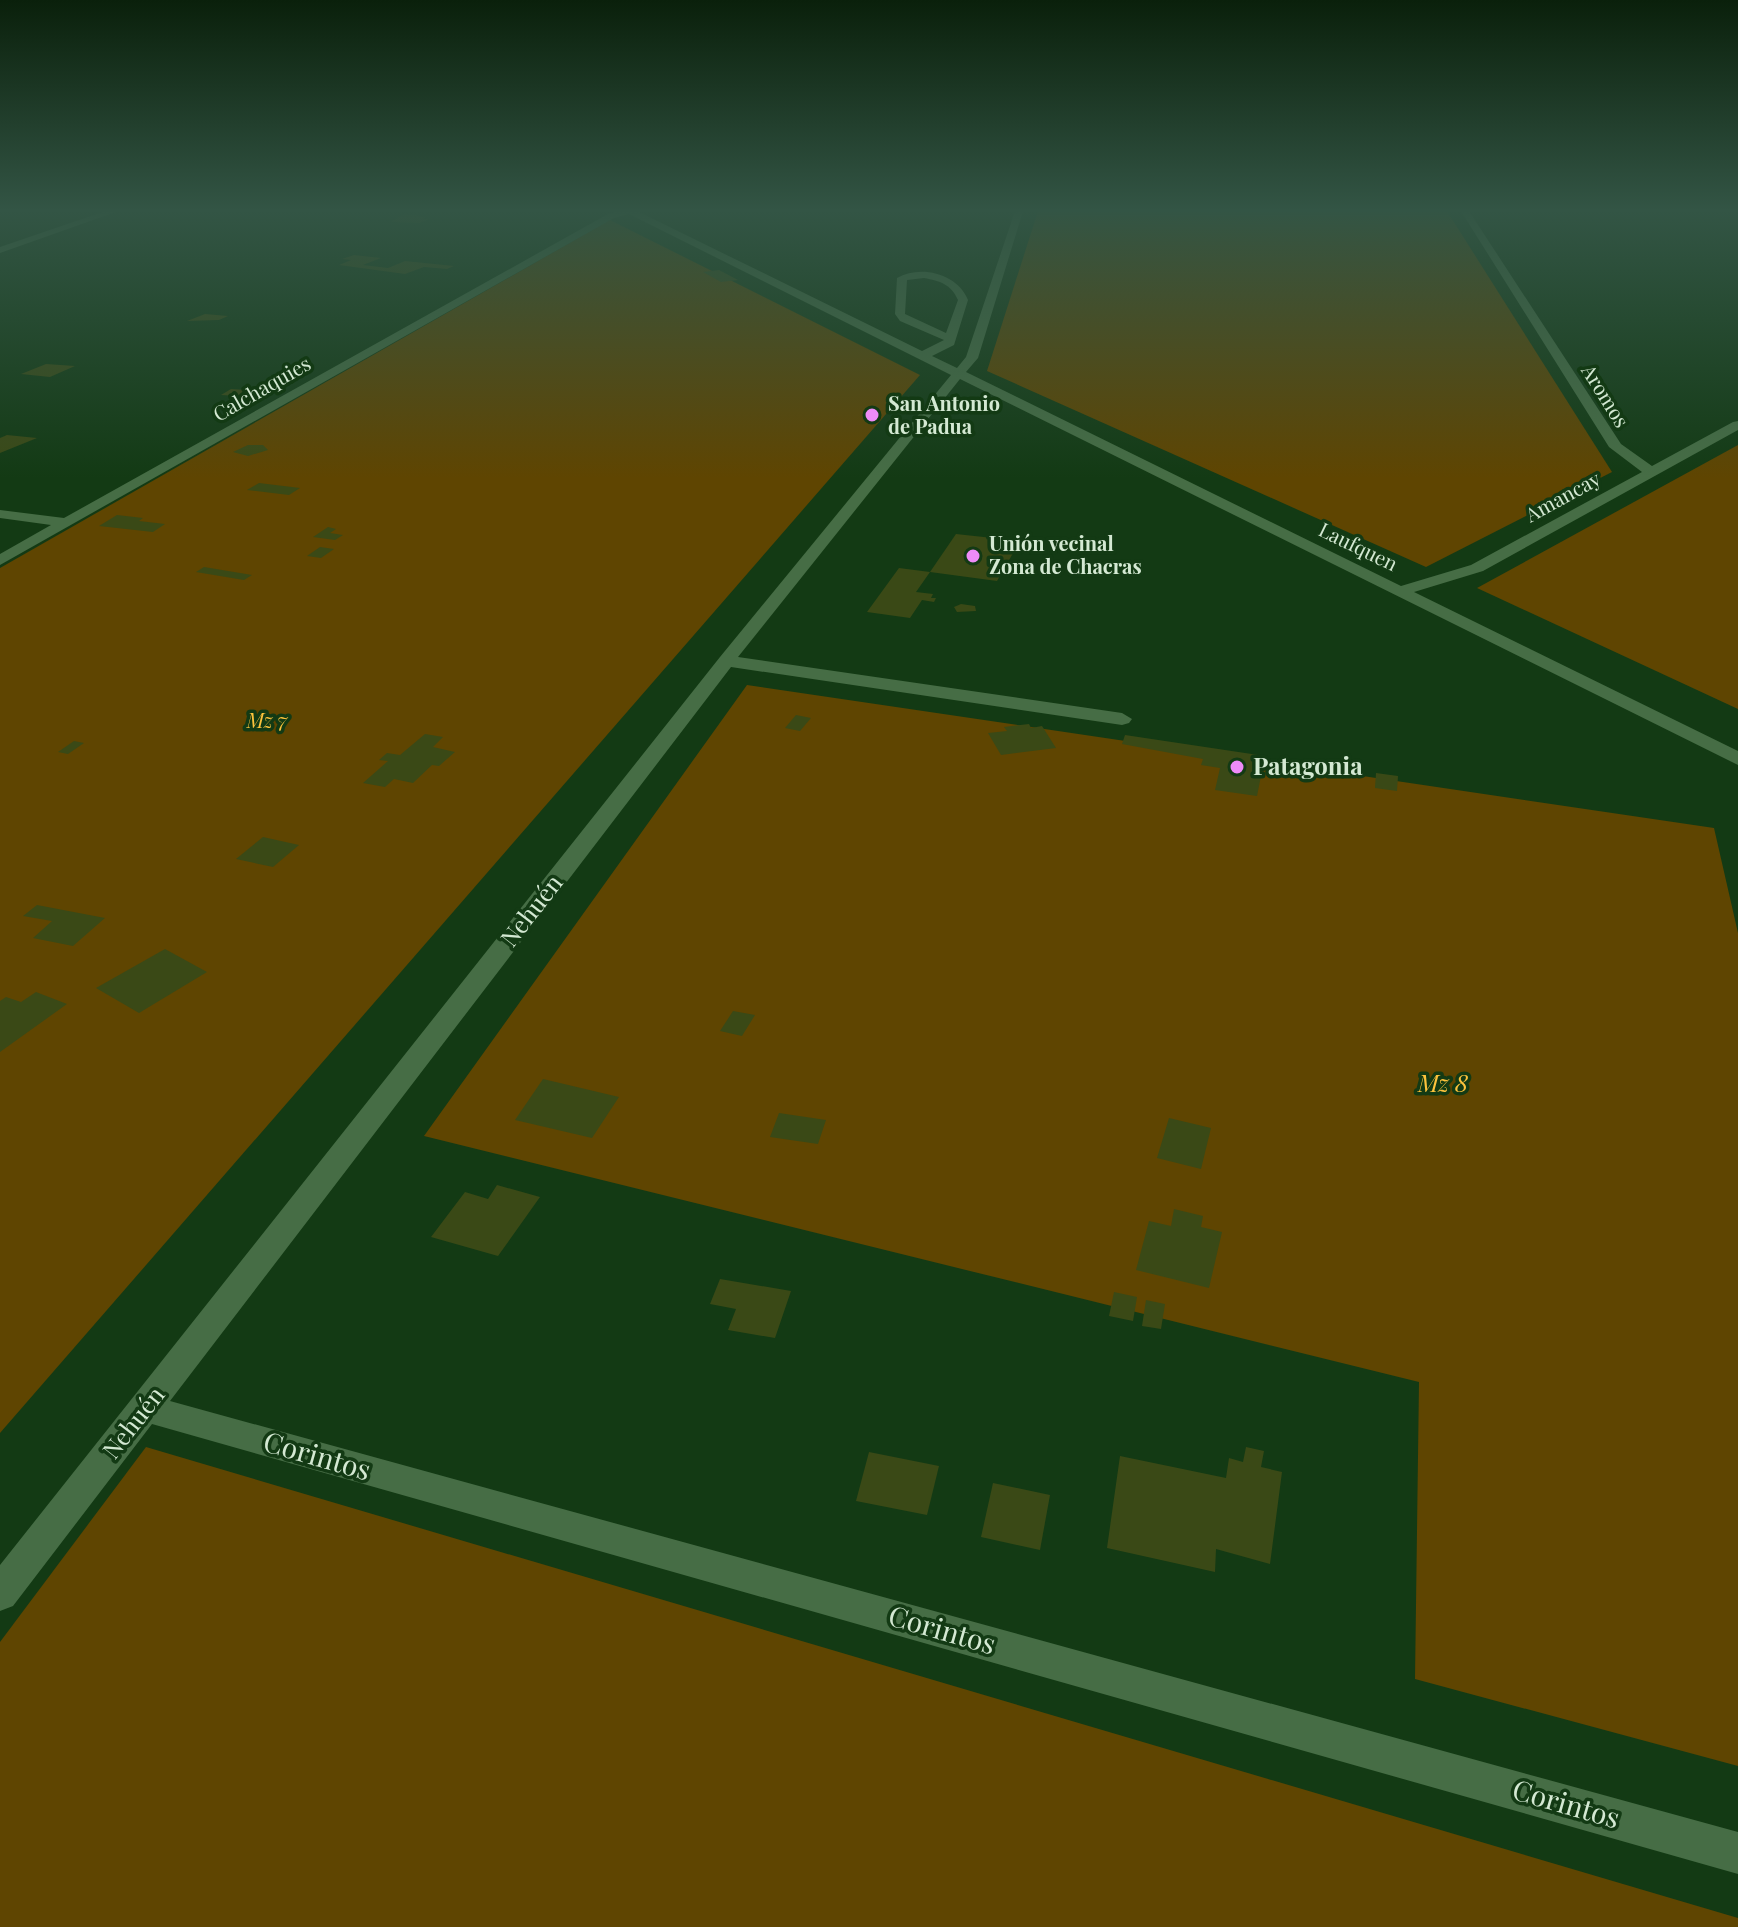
<svg xmlns="http://www.w3.org/2000/svg" width="1738" height="1927" viewBox="0 0 1738 1927" font-family="'Playfair Display',serif">
	<rect width="100%" height="100%" fill="#133a14"/>
	<g fill="#5f4501">
		<path d="M1039,208H1445L1612,472L1426,567L987,371Z"/>
		<path d="M610,220L920,375L0,1433V568Z"/>
		<path d="M1738,445V709L1477,588Z"/>
		<path d="M747,685L1714,828L1738,933V1766L1415,1679L1419,1382L424,1136Z"/>
		<path d="M146,1447L1738,1918V1927H0V1642Z"/>
	</g>
	<g fill="#3a4916">
		<path d="M404,214L426,217L423,219H429L420,223L391,222Z"/>
		<path d="M354,255L381,258L363,265L388,268L405,261L454,266L447,269L424,267L405,274L339,265L351,260L342,259Z"/>
		<path d="M719,270L738,280L721,282L703,272Z"/>
		<path d="M205,314L228,316L219,320L187,321Z"/>
		<path d="M46,364L75,366L50,377L21,374Z"/>
		<path d="M231,389L265,391L255,397L221,395Z"/>
		<path d="M7,435L37,438L0,453V438Z"/>
		<path d="M248,445H263L268,450L248,456L233,452Z"/>
		<path d="M259,483L300,488L289,495L247,490Z"/>
		<path d="M117,515L143,518L139,521L165,524L153,532L99,526Z"/>
		<path d="M328,527L336,529L330,533L343,535L335,540L313,537Z"/>
		<path d="M956,534L1020,541L997,581L930,572Z"/>
		<path d="M320,547L334,549L321,558L307,556Z"/>
		<path d="M204,567L252,575L244,580L196,572Z"/>
		<path d="M899,568L930,572L916,592L933,594L931,598H936L934,602L922,600L910,618L867,612Z"/>
		<path d="M961,604L975,606L976,611L957,612L954,607Z"/>
		<path d="M796,715L811,718L800,731L785,728Z"/>
		<path d="M1029,724L1031,728L1042,726L1056,748L1001,755L988,733L1007,731L1004,727Z"/>
		<path d="M425,734L443,737L433,747L455,752L439,766L432,765L413,783L394,779L385,787L363,783L388,761L379,760L387,753L400,755Z"/>
		<path d="M1125,735L1265,756L1257,796L1215,790L1220,768L1201,765L1203,759L1122,744Z"/>
		<path d="M74,741L84,743L68,754L58,752Z"/>
		<path d="M1376,773L1398,776L1397,791L1375,788Z"/>
		<path d="M263,837L299,845L273,867L236,859Z"/>
		<path d="M37,905L105,918L73,946L33,938L52,921L23,916Z"/>
		<path d="M165,949L207,972L139,1013L96,988Z"/>
		<path d="M36,992L67,1004L0,1052V1001L6,997L21,1002Z"/>
		<path d="M733,1011L755,1015L742,1036L720,1031Z"/>
		<path d="M543,1079L619,1097L592,1138L515,1120Z"/>
		<path d="M779,1113L826,1120L818,1144L770,1137Z"/>
		<path d="M1169,1118L1211,1128L1201,1169L1157,1158Z"/>
		<path d="M497,1185L540,1197L498,1256L431,1237L465,1192L488,1199Z"/>
		<path d="M1174,1209L1203,1216L1201,1227L1222,1232L1209,1288L1136,1270L1149,1221L1171,1226Z"/>
		<path d="M720,1279L791,1291L775,1338L728,1330L736,1309L710,1304Z"/>
		<path d="M1114,1292L1137,1297L1133,1321L1109,1316Z"/>
		<path d="M1146,1300L1165,1304L1161,1329L1142,1326Z"/>
		<path d="M1246,1447L1264,1451L1261,1467L1282,1472L1270,1564L1216,1549L1215,1572L1107,1548L1120,1456L1226,1478L1229,1458L1243,1462Z"/>
		<path d="M869,1452L939,1466L927,1515L856,1501Z"/>
		<path d="M993,1483L1050,1495L1040,1550L981,1537Z"/>
	</g>
	<g fill="none" stroke-linecap="round" stroke-linejoin="round">
		<g fill="#466d45" fill-rule="evenodd">
			<path d="M114,208H127L0,253V247Z"/>
			<path d="M620,208H631L922,351L944,340L900,321L895,314L897,278C921,264 958,274 968,300L954,345L932,356L957,368L966,357L1016,208H1024L978,358L966,372L1401,586L1471,565L1642,472L1609,447L1459,208H1467L1621,444L1652,466L1733,422L1738,421V430L1483,571L1414,592L1738,751V765L960,379L738,657L1122,713L1132,719L1129,723L1122,725L731,667L170,1401L1738,1832V1874L152,1424L13,1606L0,1611V1565L720,657L951,375L629,214L614,218L0,565V554L51,525L0,518V510L64,518L608,214L622,210ZM924,278C940,281 951,284 958,300L946,333L905,314L907,280Z"/>
		</g>
	</g>
	<linearGradient id="sky" x2="0" y2="1"><stop stop-color="#0a200b"/><stop offset="0.44" stop-color="#335545"/><stop offset="1" stop-color="#335545" stop-opacity="0"/></linearGradient>
	<rect width="1738" height="478" fill="url(#sky)"/>
	<g fill="#ee8bf8" stroke="#133a14" stroke-width="3">
		<circle cx="872" cy="415" r="8"/>
		<circle cx="973" cy="556" r="8"/>
		<circle cx="1237" cy="767" r="8"/>
	</g>
	<g text-anchor="middle" stroke-width="7" stroke-linejoin="round" paint-order="stroke">
		<g font-size="20" fill="#d4e9d3" stroke="#133a14">
			<text transform="translate(262 389) rotate(-30)" y="7">Calchaquies</text>
			<text transform="translate(1605 396) rotate(58)" y="7">Aromos</text>
			<text transform="translate(1563 497) rotate(-29)" y="7">Amancay</text>
			<text transform="translate(1358 547) rotate(26)" y="7">Laufquen</text>
		</g>
		<g font-size="20" font-weight="bold" fill="#d4e9d3" stroke="#133a14" text-anchor="start">
			<text x="888" y="411">San Antonio<tspan x="888" dy="23">de Padua</tspan></text>
			<text x="989" y="551">Unión vecinal<tspan x="989" dy="23">Zona de Chacras</tspan></text>
		</g>
		<g font-size="20" font-style="italic" fill="#fdc33c" stroke="#133a14">
			<text x="267" y="728">Mz 7</text>
		</g>
		<g font-size="24" font-weight="bold" fill="#d4e9d3" stroke="#133a14" text-anchor="start">
			<text x="1253" y="775">Patagonia</text>
		</g>
		<g font-size="24" fill="#d4e9d3" stroke="#133a14">
			<text transform="translate(532 911) rotate(-52)" y="8">Nehuén</text>
			<text transform="translate(134 1423) rotate(-52)" y="8">Nehuén</text>
		</g>
		<g font-size="24" font-style="italic" fill="#fdc33c" stroke="#133a14">
			<text x="1443" y="1092">Mz 8</text>
		</g>
		<g font-size="28" fill="#d4e9d3" stroke="#133a14">
			<text transform="translate(317 1456) rotate(16)" y="10">Corintos</text>
			<text transform="translate(942 1630) rotate(16)" y="10">Corintos</text>
			<text transform="translate(1566 1804) rotate(16)" y="10">Corintos</text>
		</g>
	</g>
</svg>
